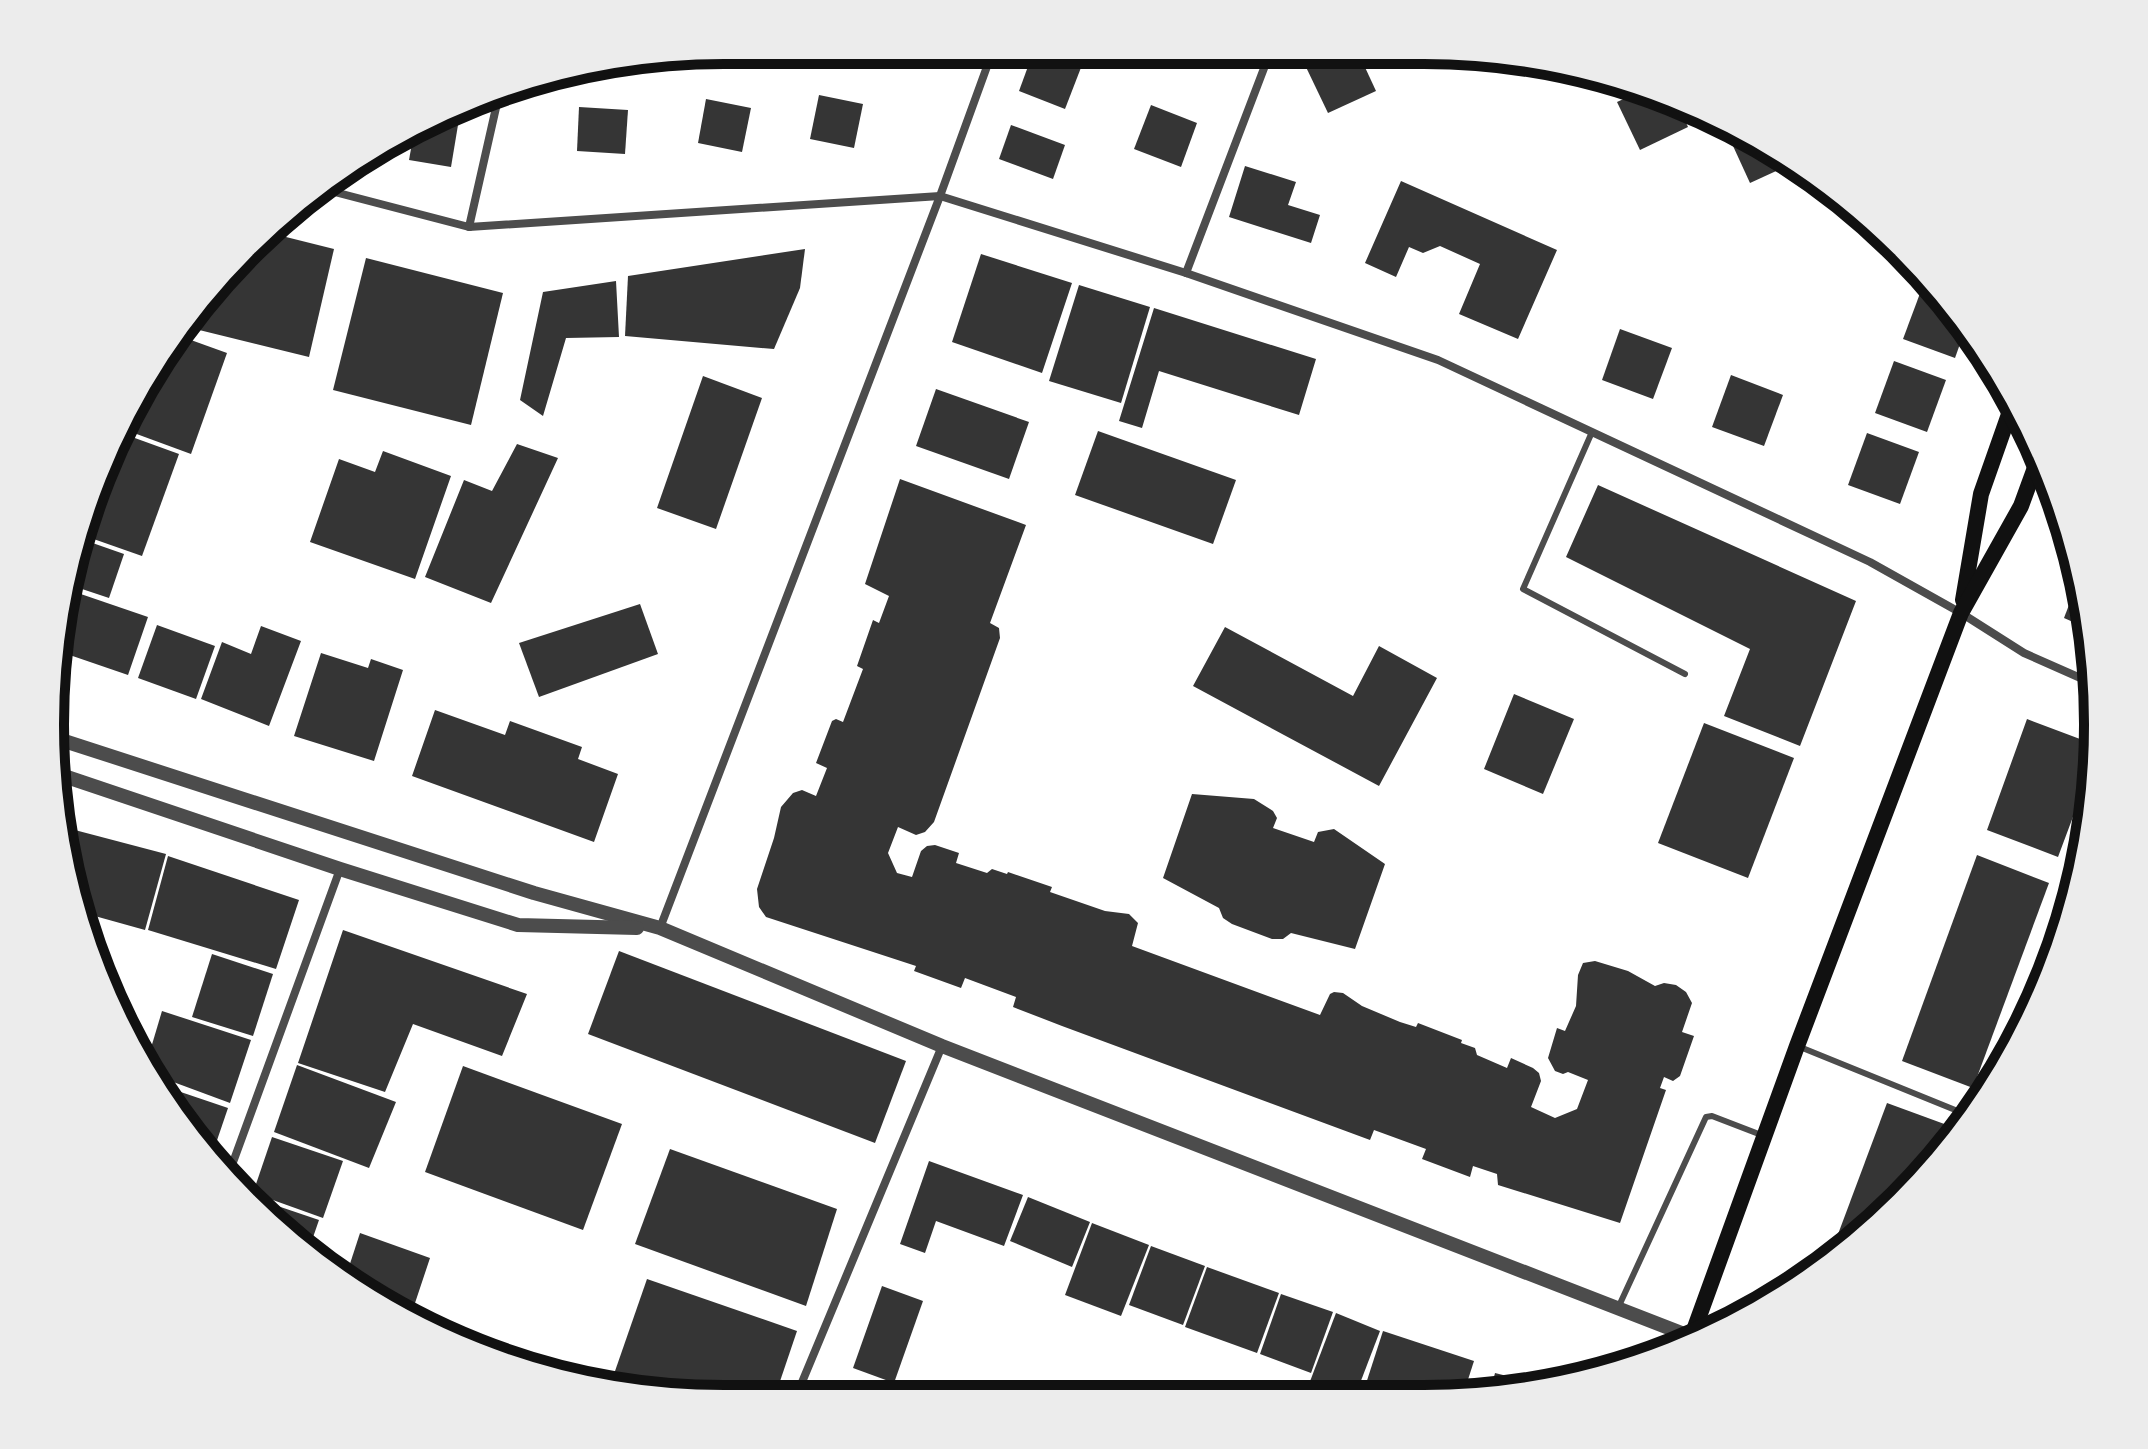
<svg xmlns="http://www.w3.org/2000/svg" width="2148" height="1449" viewBox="0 0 2148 1449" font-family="'PT Sans Narrow',sans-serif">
	<rect width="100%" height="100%" fill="#fff"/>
	<g fill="#353535">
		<path d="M1034,50H1044L1082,65L1065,109L1019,91Z"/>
		<path d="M1338,50H1357L1376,91L1328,113L1305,65Z"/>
		<path d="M1639,92L1678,105L1688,127L1640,150L1617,102Z"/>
		<path d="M819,95L863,104L854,148L810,139Z"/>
		<path d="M706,99L751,108L742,152L698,143Z"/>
		<path d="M1151,105L1197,123L1181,167L1134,149Z"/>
		<path d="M579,107L628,110L625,154L577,151Z"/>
		<path d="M436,121L458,125L451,167L409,160L414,132Z"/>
		<path d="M1011,125L1065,145L1053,179L999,159Z"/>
		<path d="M1737,131L1740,132L1787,166L1750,183L1728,135Z"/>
		<path d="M1245,166L1296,182L1288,205L1320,215L1311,243L1229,217Z"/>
		<path d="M1401,181L1557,250L1518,339L1459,314L1480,264L1440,246L1423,253L1409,247L1396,277L1365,263Z"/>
		<path d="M274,234L334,249L309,357L183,326L190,314Z"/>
		<path d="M805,249L800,288L774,349L625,336L628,276Z"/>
		<path d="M981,254L1072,283L1042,373L952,342Z"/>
		<path d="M366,258L503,293L471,425L333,390Z"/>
		<path d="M616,281L619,337L566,338L543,416L520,400L543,292Z"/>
		<path d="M1079,285L1150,307L1121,403L1049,381Z"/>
		<path d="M1922,288L1938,294L1966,327L1955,358L1903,339Z"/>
		<path d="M1154,308L1316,359L1299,415L1159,371L1142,428L1119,421Z"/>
		<path d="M1620,329L1672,348L1653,399L1602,380Z"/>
		<path d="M177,335L227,353L191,454L123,429Z"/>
		<path d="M1894,361L1946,380L1927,432L1875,413Z"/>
		<path d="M1731,375L1783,395L1764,446L1712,427Z"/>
		<path d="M703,376L762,398L716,529L657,508Z"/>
		<path d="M936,389L1029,422L1009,479L916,446Z"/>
		<path d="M1098,431L1236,480L1213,544L1075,495Z"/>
		<path d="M121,433L179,454L142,556L85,536L101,467Z"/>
		<path d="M1867,433L1919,452L1900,504L1848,485Z"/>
		<path d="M517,444L558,458L491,603L425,577L464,480L492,491Z"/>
		<path d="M383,451L451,476L415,579L310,542L339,459L375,472Z"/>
		<path d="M900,479L1026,525L990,623L999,628L1000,638L934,822L925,832L916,835L898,827L888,853L897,873L912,877L921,851L927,846L935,845L959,853L956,863L987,873L992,869L1007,874L1008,872L1052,887L1050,892L1105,911L1129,914L1138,923L1132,946L1320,1015L1330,994L1334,992L1343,993L1362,1006L1400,1022L1416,1027L1418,1023L1462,1040L1461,1043L1475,1048L1477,1055L1507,1068L1511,1058L1533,1068L1539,1073L1541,1081L1531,1107L1555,1118L1577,1109L1588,1080L1568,1072L1563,1074L1555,1071L1548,1058L1557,1028L1565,1031L1576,1006L1578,975L1583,963L1595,961L1628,971L1655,986L1664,983L1676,985L1686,992L1692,1003L1682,1032L1694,1036L1680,1076L1673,1081L1664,1077L1660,1088L1666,1090L1620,1223L1498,1185L1497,1174L1473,1166L1470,1177L1422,1159L1426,1149L1374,1130L1370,1140L1062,1026L1013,1007L1016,997L965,978L961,988L914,971L916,966L766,917L759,907L757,889L774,838L781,807L793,793L802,790L816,796L827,768L816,763L832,721L836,719L843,722L863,669L857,666L873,620L879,623L889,596L865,584Z"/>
		<path d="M1598,485L1856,601L1800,746L1724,716L1750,649L1566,557Z"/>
		<path d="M84,540L124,554L109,598L73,586Z"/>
		<path d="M2080,576L2085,592L2089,629L2064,618Z"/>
		<path d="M72,591L148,617L128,675L58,651Z"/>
		<path d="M640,604L658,654L539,697L519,643Z"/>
		<path d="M157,625L215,646L196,699L138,678Z"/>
		<path d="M261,626L301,641L269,726L201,699L222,642L251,654Z"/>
		<path d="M1225,627L1353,696L1379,646L1437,678L1379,786L1193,686Z"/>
		<path d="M321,653L368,668L371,659L403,670L374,761L294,736Z"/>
		<path d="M1514,694L1574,719L1543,794L1484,769Z"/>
		<path d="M435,710L505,735L510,721L582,747L578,759L618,774L594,842L412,776Z"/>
		<path d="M2027,719L2096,745L2090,802L2080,798L2058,857L1987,830Z"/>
		<path d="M1704,723L1794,758L1748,878L1658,843Z"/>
		<path d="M1192,794L1254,799L1273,811L1277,818L1273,828L1314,842L1318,832L1334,829L1385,864L1355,949L1291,933L1283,939H1272L1232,924L1223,918L1219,908L1163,878Z"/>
		<path d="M71,829L166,854L145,930L84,913L63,857Z"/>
		<path d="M1977,855L2049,883L1973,1088L1902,1061Z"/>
		<path d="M168,856L299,900L276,969L148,930Z"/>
		<path d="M343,930L527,994L502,1056L413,1024L385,1092L298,1063Z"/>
		<path d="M619,951L906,1061L875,1143L588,1034Z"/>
		<path d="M212,954L273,974L253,1036L192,1017Z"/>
		<path d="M162,1011L251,1040L230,1103L149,1073L145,1068Z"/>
		<path d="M297,1065L396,1102L369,1168L274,1132Z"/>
		<path d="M463,1066L622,1124L583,1230L425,1172Z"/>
		<path d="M166,1087L228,1108L212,1155L164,1092Z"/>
		<path d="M1887,1103L1958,1129L1957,1133L1901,1201L1828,1261Z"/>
		<path d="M272,1137L343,1161L323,1218L253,1193Z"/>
		<path d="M670,1149L837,1209L806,1306L635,1244Z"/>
		<path d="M929,1161L1023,1195L1004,1246L936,1221L925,1253L900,1244Z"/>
		<path d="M251,1197L319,1220L310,1246L249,1203Z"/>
		<path d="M1028,1197L1090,1222L1072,1267L1010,1241Z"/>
		<path d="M1092,1223L1149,1245L1121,1316L1065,1295Z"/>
		<path d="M360,1233L430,1258L410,1318L347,1273Z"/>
		<path d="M1151,1246L1205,1266L1183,1325L1129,1305Z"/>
		<path d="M1207,1267L1279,1293L1257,1353L1185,1327Z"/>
		<path d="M647,1279L797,1331L774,1399H725L670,1394L614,1374Z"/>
		<path d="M882,1286L923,1301L894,1383L853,1368Z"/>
		<path d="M1281,1294L1333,1312L1311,1373L1260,1354Z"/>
		<path d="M1336,1313L1380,1331L1354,1399L1309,1384Z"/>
		<path d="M1383,1331L1474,1361L1463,1395L1424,1399H1361Z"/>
		<path d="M1495,1373L1547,1386V1387L1490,1392Z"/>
	</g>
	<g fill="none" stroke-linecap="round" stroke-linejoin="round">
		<g stroke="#4c4c4c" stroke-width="6">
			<path d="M1592,432L1523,589L1685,674"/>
			<path d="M1800,1047L1970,1116"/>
			<path d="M1618,1308L1706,1117L1712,1116L1764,1136"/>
			<path d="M428,1327L610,1388"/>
		</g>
		<g stroke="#4c4c4c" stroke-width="8">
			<path d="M323,189L469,227L940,196L1186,273L1438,360L1870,562L1961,613L2024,653L2094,684"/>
			<path d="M469,227L500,90"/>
			<path d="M1186,273L1271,50"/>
			<path d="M660,928L940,196L993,50"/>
			<path d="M228,1176L340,869"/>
			<path d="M427,1330L428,1327"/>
			<path d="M795,1399L942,1046"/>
		</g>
		<g stroke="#4c4c4c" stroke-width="14">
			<path d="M55,738L534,893L660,928L942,1046L1697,1339"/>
			<path d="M58,774L340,869L518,925L637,928"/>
		</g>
		<g stroke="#111" stroke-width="16">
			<path d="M1963,600L1981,494L2013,403"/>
			<path d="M1689,1344L1797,1046L1961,613L2021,506L2040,454"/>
		</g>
	</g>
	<path d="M0 0H2148V1449H0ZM724 64H1424A660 660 0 0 1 2084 724V725A660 660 0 0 1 1424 1385H724A660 660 0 0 1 64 725V724A660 660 0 0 1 724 64Z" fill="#ececec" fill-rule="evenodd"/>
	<path fill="none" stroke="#111" stroke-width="10" d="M724 64H1424A660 660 0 0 1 2084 724V725A660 660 0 0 1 1424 1385H724A660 660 0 0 1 64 725V724A660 660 0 0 1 724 64Z"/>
</svg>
